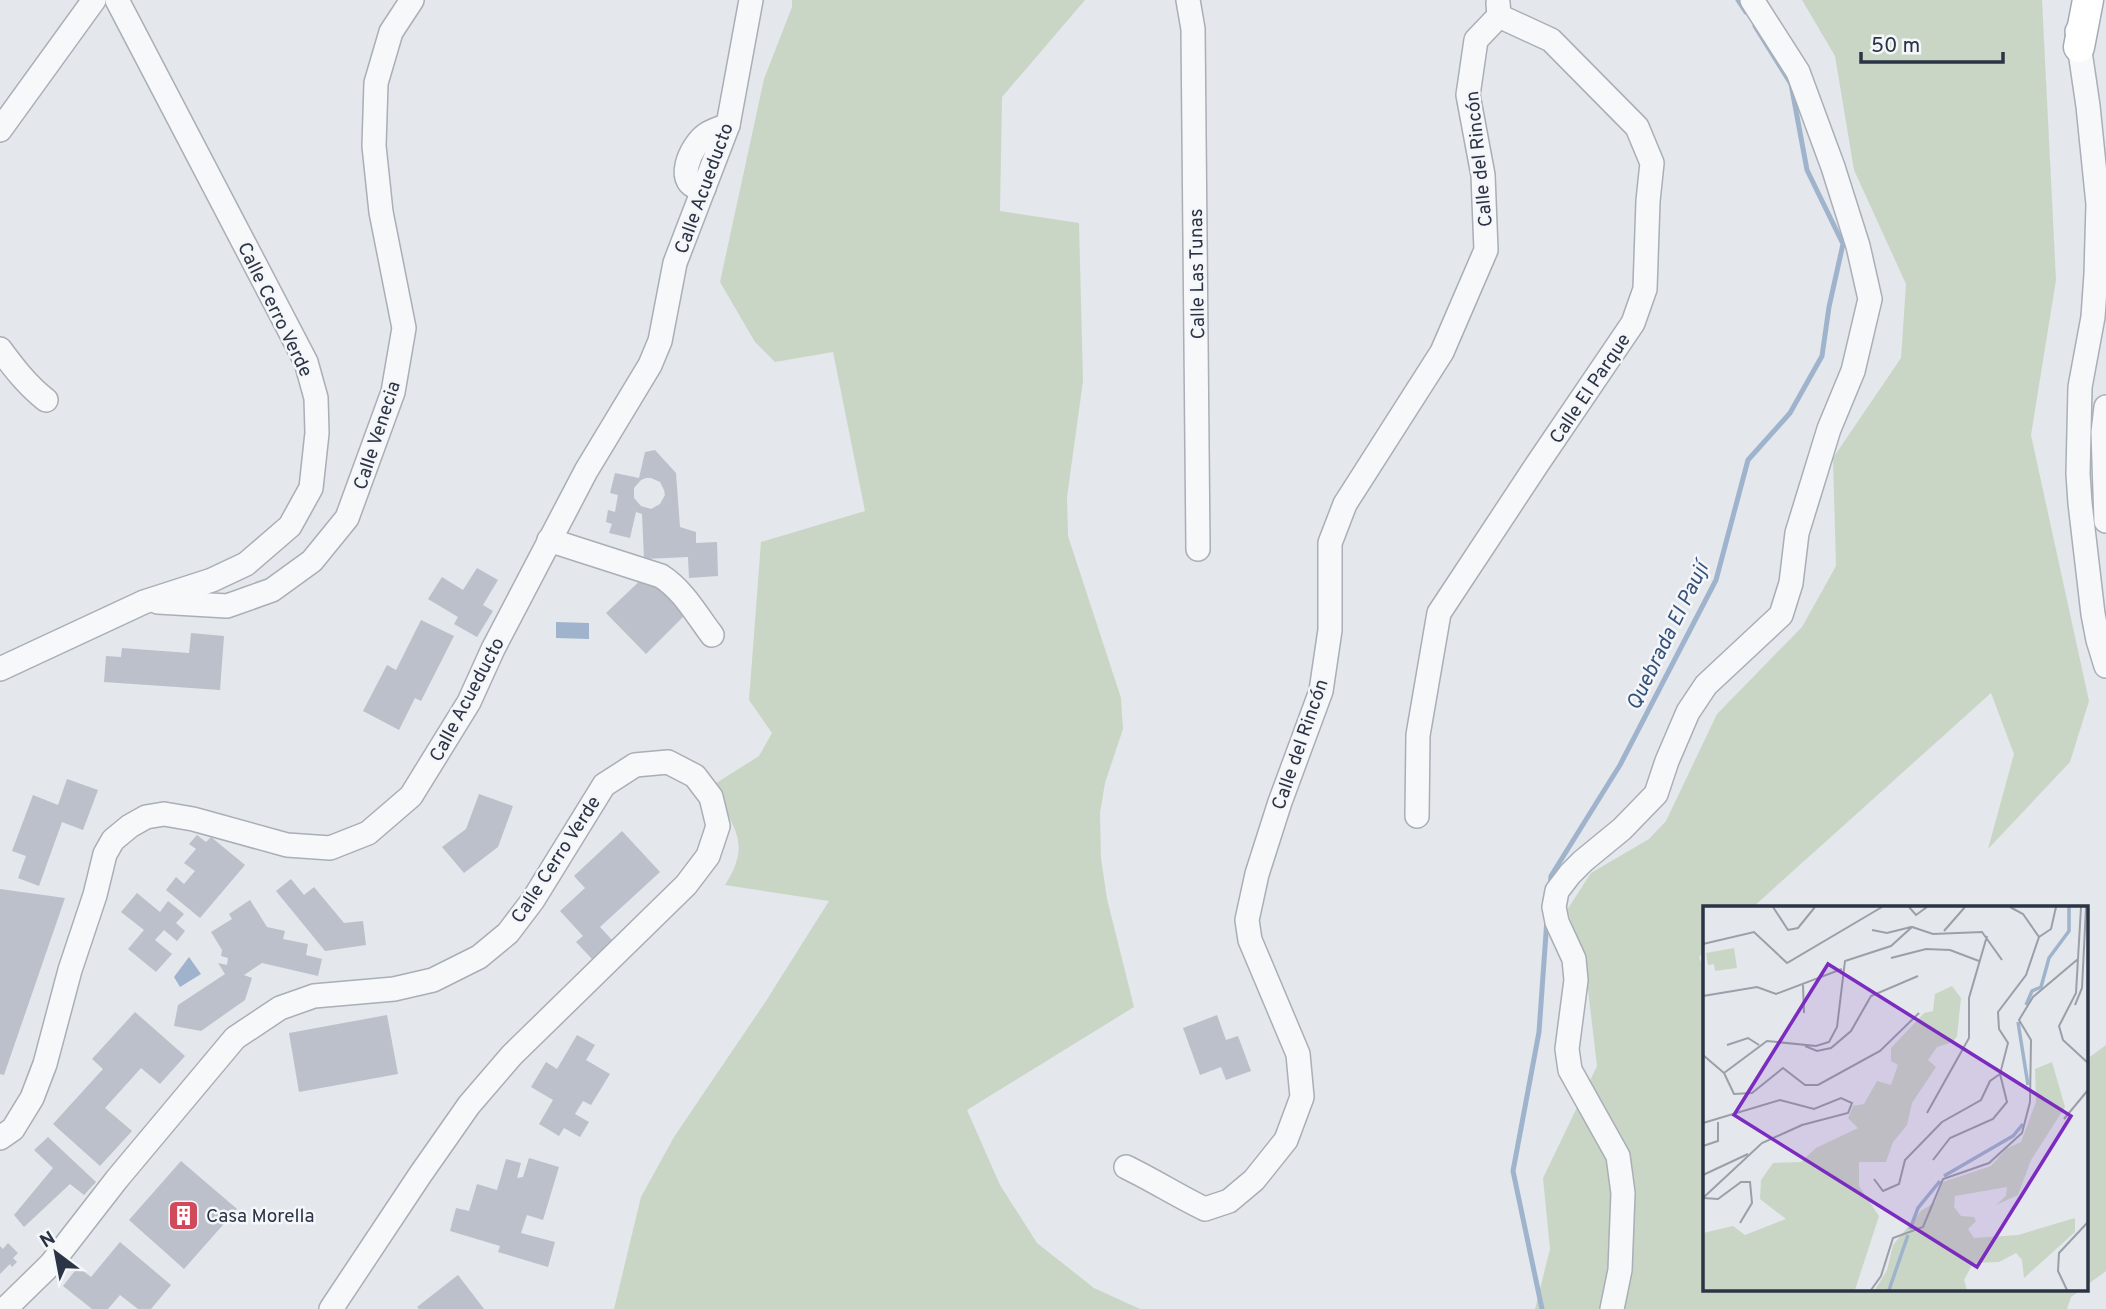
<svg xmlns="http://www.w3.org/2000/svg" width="2106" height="1309" viewBox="0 0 2106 1309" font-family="Overpass,sans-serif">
	<rect width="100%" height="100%" fill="#e4e7ec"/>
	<g fill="#c9d6c5">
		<path d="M792,0H1085L1002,97L1000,211L1079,223L1083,381L1067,497L1068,536L1121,698L1123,729L1105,783L1100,813L1101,858L1107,899L1134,1007L967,1110L1000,1185L1037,1243L1094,1288L1140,1309H614L641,1197L674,1137L766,1001L829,901L725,885C753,842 733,825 710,787L759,756L772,733L749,700L761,542L865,511L833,352L775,362L755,342L720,282L764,79L792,7Z"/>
		<path d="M1802,0H2042L2056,280L2031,435L2089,701L2070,762L1988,849L2014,754L1991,693L1752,908H1705V951L1699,957L1705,971V1290H2081L2071,1297L2067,1309H1535L1550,1249L1543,1178L1597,1066L1584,956L1567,910L1591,873L1649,839L1666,821L1717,714L1802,627L1836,566L1833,458L1901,358L1906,284L1854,170L1835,56Z"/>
		<path d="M2106,1045V1271L2087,1285V1059Z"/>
	</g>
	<g fill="#9fb4cc">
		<path d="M556,622L589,623V639L556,638Z"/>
		<path d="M189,957L201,974L180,987L174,977Z"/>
	</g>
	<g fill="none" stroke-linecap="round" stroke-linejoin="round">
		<g stroke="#9fb4cc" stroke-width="5">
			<path d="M1738,0L1746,12"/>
			<path d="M1550,888L1551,876L1620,765L1716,580L1748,460L1790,413L1822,356L1829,307L1843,244L1807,170L1791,84L1755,26"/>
			<path d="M1542,1309L1513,1171L1539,1032L1547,919"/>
		</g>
	</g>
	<g fill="#bbc0ca" fill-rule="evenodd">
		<path d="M655,450L676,473L680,527L696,532V543L717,542L718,576L689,578L688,557L644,559L642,514L636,512L630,538L609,533L612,524L606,522L608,510L615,512L618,495L610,493L615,473L639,478L645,452ZM646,478H651L660,482L664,490L665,495L660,504L651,509L641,506L634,498V488L641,480Z"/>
		<path d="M477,568L498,580L483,605L493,611L477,637L454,624L458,617L428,599L442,577L463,590Z"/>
		<path d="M646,575L685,615L646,654L606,613Z"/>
		<path d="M421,620L454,636L421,701L415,698L399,730L363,711L387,665L396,670Z"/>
		<path d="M191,633L224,636L220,690L104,682L106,656L121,657L122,648L189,653Z"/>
		<path d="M67,779L98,790L83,830L62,822L39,886L18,878L26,856L12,851L33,795L58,805Z"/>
		<path d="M479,794L513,806L498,847L464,873L442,847L466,829Z"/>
		<path d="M622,831L660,872L600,927L612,940L592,959L576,942L583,936L560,911L585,888L574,876Z"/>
		<path d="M197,835L206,842L211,837L245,865L200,918L166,890L176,877L184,884L195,871L184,863L196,849L189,844Z"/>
		<path d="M291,879L304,895L314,887L344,923L363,921L366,945L325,951L276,891Z"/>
		<path d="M0,889L65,898L4,1075L0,1074Z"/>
		<path d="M137,893L160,912L168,901L184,914L176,923L185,931L177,941L164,930L155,940L172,954L156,972L128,949L144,930L121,912Z"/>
		<path d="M250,900L267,927L285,931L283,939L308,944L306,955L322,959L318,976L262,963L244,975L252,978L245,1000L201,1031L174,1026L178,1005L225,974L218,963L227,965L228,958L221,956L222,950L211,932L232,919L229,914Z"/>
		<path d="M135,1012L185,1056L160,1084L141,1068L105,1108L132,1131L100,1166L53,1124L103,1069L92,1059Z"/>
		<path d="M387,1015L398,1074L299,1092L289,1033Z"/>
		<path d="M1217,1015L1226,1040L1238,1036L1251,1071L1226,1080L1221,1067L1200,1075L1183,1028Z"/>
		<path d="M577,1035L595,1045L586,1060L610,1074L591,1105L583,1101L575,1114L589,1122L580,1137L564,1128L559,1136L539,1124L553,1100L531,1087L546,1062L557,1069Z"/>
		<path d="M48,1137L96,1182L84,1195L70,1184L24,1227L14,1215L53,1168L34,1150Z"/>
		<path d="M529,1158L559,1167L543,1220L527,1215L521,1233L555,1242L548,1267L498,1252L500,1246L450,1231L456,1208L469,1211L477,1184L497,1190L506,1159L521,1163L517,1178L523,1177Z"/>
		<path d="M181,1161L237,1209L184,1269L129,1220Z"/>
		<path d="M120,1242L171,1285L151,1309H138L120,1295L108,1309H92L63,1286L78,1267L91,1277Z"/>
		<path d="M8,1243L18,1253L13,1258L17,1262L12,1267L10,1264L0,1274V1246L3,1249Z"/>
		<path d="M458,1275L484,1309H419L417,1307Z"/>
	</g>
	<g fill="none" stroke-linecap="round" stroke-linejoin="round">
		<defs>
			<g id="minor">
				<path d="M1188,0L1193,29L1198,549"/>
				<path d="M2077,31L2088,106L2098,204L2096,274L2093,317L2080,387L2078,474L2080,503L2093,614L2098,640L2106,666"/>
				<path d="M0,130L94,0"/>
				<path d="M704,188C671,188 691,144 707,134C713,130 721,128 728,125"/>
				<path d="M0,349C14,368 27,385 46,400"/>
				<path d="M2106,407L2103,432L2106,521"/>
				<path d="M549,540L661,576C683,590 696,614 712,635"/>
				<path d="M158,602L227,606L272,590L312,561L347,518L393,392L404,328L381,212L374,146L376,83L391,32L412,0"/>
				<path d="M0,669L144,602L212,580L246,564L290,526L311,488L317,433L316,398L306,362L117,0"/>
				<path d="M1417,816L1418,735L1439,613L1538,463L1633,323L1645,289L1648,201L1652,163L1637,127L1551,40L1499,16L1498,3"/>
				<path d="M0,1138L13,1129L32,1098L45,1064L70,970L95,895L105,854L113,840L130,826L146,817L164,814L193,819L287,845L330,848L368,833L411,796L469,702L493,649L586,471L650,365L660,341L675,263L728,125L751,0"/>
				<path d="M1126,1167C1153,1180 1178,1196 1205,1209L1229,1201L1254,1180L1286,1140L1302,1097L1298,1054L1250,940L1247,920L1257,874L1280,802L1321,691L1330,630V543L1345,504L1442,352L1486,250L1483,175L1468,95L1476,40L1499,16"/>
				<path d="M5,1309L51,1264L117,1179L235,1038L280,1008L314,996L394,989L433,980L479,957L508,933L533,900L604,785L635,765L668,762L695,776L711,797L718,826L708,856L686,885L512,1055L469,1105L420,1175L331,1309"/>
				<path d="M1612,1309L1620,1270L1623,1193L1618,1156L1570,1070L1567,1049L1576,980L1574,959L1557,922L1554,907L1557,891L1570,874L1583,861L1622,829L1656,794L1667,761L1688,712L1706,685L1781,615L1791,583L1797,533L1829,429L1853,371L1870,299L1858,246L1833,167L1798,72L1752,0"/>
			</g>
			<path id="major" d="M2079,47L2088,0"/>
		</defs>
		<use href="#minor" stroke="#a9aeb7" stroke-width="26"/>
		<use href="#major" stroke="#a3abb8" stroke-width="33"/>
		<use href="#minor" stroke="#f7f8fa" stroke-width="23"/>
		<use href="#major" stroke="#fff" stroke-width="30"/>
	</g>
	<defs>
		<symbol id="building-square" viewBox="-11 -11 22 22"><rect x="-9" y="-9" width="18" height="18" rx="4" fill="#d1495b" stroke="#f4f6f9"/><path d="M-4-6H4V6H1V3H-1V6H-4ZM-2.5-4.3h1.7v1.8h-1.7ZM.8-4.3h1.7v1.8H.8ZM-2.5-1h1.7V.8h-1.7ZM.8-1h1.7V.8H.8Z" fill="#fff"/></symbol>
	</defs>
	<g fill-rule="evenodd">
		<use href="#building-square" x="166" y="1198" width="35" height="35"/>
	</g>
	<g text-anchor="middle" stroke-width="5" stroke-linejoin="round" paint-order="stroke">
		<g font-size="19" fill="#2b3445" stroke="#f4f6f9">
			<text transform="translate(1478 159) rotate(-96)" y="7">Calle del Rincón</text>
			<text transform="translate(703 188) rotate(-70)" y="7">Calle Acueducto</text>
			<text transform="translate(1196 274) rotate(-91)" y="7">Calle Las Tunas</text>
			<text transform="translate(276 309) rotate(64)" y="7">Calle Cerro Verde</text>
			<text transform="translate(1589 388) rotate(-56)" y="7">Calle El Parque</text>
			<text transform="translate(376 435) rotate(-72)" y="7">Calle Venecia</text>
			<text transform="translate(466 699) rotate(-62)" y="7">Calle Acueducto</text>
			<text transform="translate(1299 744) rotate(-71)" y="7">Calle del Rincón</text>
			<text transform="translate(555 859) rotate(-57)" y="7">Calle Cerro Verde</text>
		</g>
		<g font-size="19" fill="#2b3445" stroke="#f4f6f9" text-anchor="start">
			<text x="206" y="1222">Casa Morella</text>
		</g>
		<g font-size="21" font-style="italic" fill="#34527a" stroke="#f4f6f9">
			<text transform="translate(1667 636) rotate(-64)" y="7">Quebrada El Paují</text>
		</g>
	</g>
	<g transform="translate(1703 906)">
		<rect width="385" height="385" fill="#e4e7ec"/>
		<path d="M31,42L34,62L12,65L11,58L5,59L3,47ZM249,80L258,92L254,130L250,136L234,141L225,154L233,161L209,197L204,219L190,236L183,256H156V280L176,310L152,384H0V327L30,320L42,329L83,313L57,293L58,274L70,257L98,256L113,242L155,222L145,212L150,200L161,198L174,175L188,179L195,159L188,155V142L221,107L230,105L232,88ZM349,156L362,201L328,254L315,289L293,299L303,290L304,281L252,290L251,301L258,310L271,311L273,315L265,323L271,332L315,329L372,312V326L321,372L319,354L313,347L296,356L270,357L261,374L264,384H172L184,364L190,339L218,305L232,296L240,276L288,260L303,243L318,236L333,196L332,163Z" fill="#c9d6c5"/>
		<path fill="none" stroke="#9fb4cc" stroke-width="3.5" d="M323,99L329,85L338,81L346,52L366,25V1M315,116L325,179M241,270L310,230L320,218M207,323L215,302L237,275M186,384L205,329"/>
		<path fill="none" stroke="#9a9fa9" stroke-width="2" d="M70,1L85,24L95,22L112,1M206,1L213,9L224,1M307,1L320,8L336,31M378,1L373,87L356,120L360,134L385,157M169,24L184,27L208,21M241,25L262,1M336,31L348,23L353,1M0,38L51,26L84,57L179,1M188,52L223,43L247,44L276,55M100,79L101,107M0,90L54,81L73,88L139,63M372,99L379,82L383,1M24,139L45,132L56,139M102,140L114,145L128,142L148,125L168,90L215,70M0,149L21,167M21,167L64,135L113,140L126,136L134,121L142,55L188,40L209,21L230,28L279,26L299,54M21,167L31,188L49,187L80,162L102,179H115L177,145L216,107M224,207L266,132V92L284,30M361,213L385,184M0,217L77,194L111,203L138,192L149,197L145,207L99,219L59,237L0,292M0,240L15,235V216M230,254L247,232L290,213L304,196L297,168L305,137L296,123L295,106L323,69L336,31M0,269L45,248M171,273L180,285L196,278L202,254L239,216L278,194L287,175L297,168M0,292L15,293L38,276H47L49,297L37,317M168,384L178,370L190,332L220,321L240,273L286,257L319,227L327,196L328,134L316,114L330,91L375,53M364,384L355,365L356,347L385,316"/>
		<path fill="#7b2cbf" fill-opacity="0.15" stroke="#7b2cbf" stroke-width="3.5" d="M125,58L368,210L274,361L31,209Z"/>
		<rect width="385" height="385" fill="none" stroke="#2b3445" stroke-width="3.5"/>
	</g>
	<g transform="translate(56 1253) rotate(328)" stroke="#f4f6f9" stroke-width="5" paint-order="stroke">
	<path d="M0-5L12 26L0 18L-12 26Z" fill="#2b3445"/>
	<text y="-10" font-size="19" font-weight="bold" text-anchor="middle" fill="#2b3445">N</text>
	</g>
	<path d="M1861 52v10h142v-10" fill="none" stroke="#2b3445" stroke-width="3.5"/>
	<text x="1871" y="52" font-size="21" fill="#2b3445" stroke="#f4f6f9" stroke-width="5" paint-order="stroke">50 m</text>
</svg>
